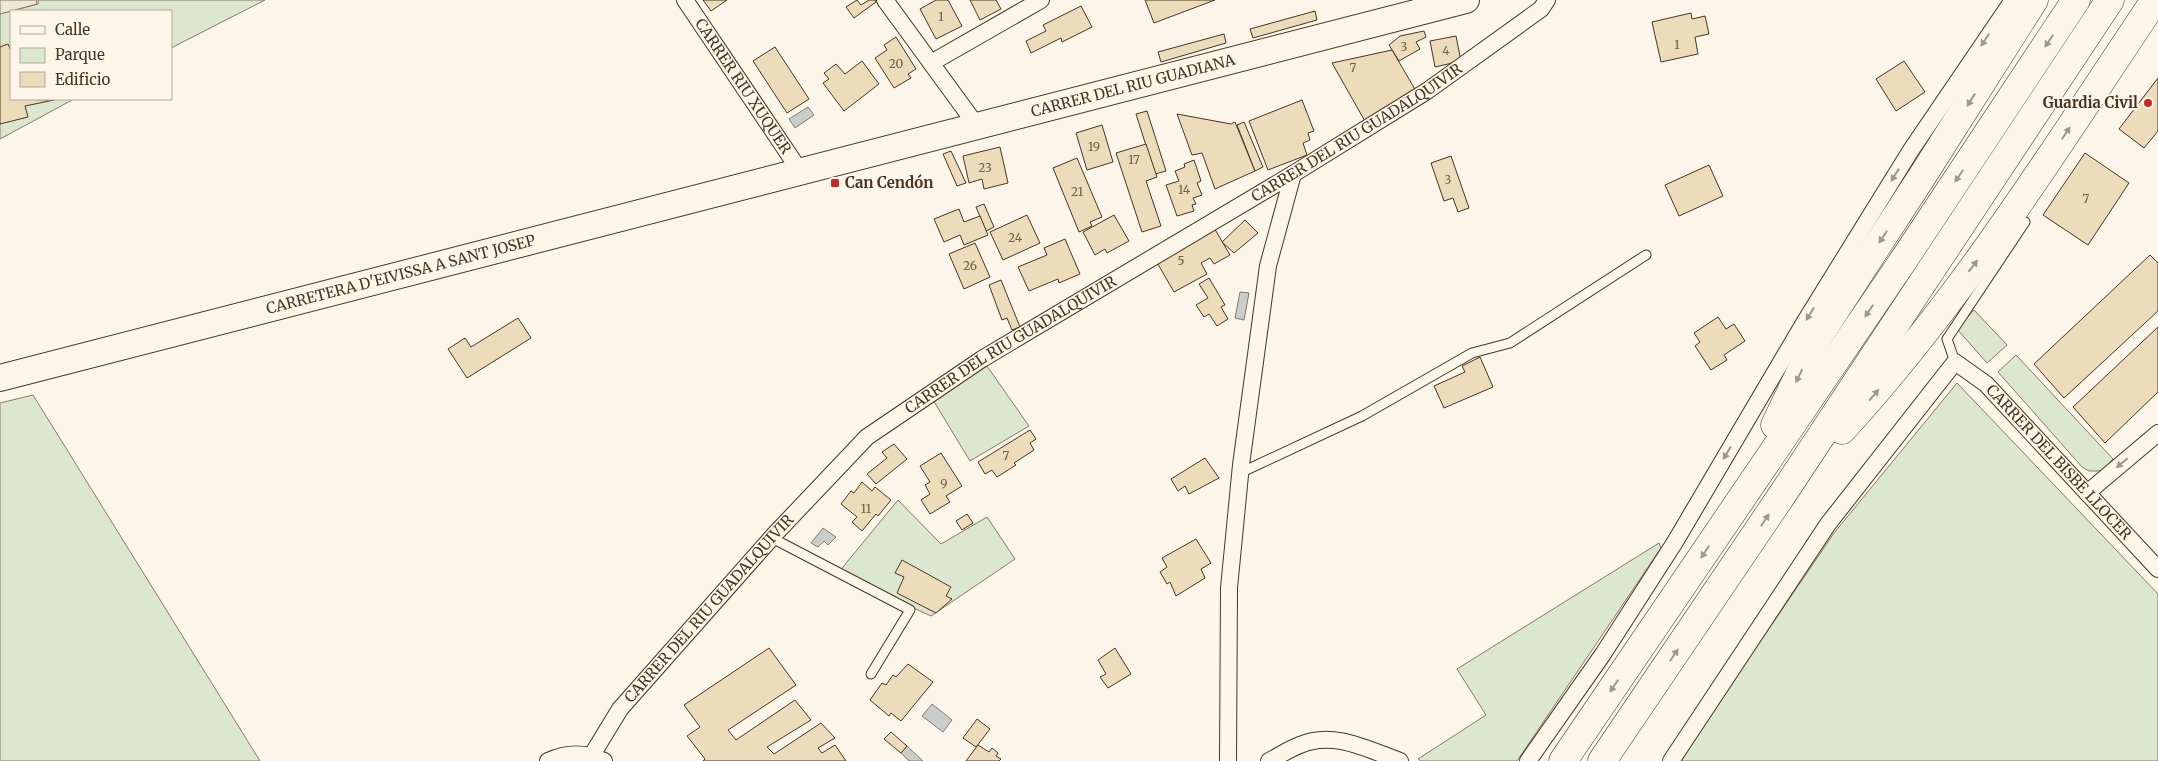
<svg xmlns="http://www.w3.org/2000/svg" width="2158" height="761" viewBox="0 0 2158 761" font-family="Merriweather,serif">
	<rect width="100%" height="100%" fill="#fbf6e9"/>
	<g fill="#dce7d0" stroke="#887966">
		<path d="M38,0H265L171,48V11H11V99H74L0,139V14L38,4Z"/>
		<path d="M1974,310L2007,345L1987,363L1957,329Z"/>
		<path d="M2016,355L2113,459L2102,471H2089L2082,467L1998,372Z"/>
		<path d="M982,359L1029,426L970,461L930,395Z"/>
		<path d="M1957,383L2158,594V761H1679L1834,533Z"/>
		<path d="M33,395L260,761H0V403Z"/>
		<path d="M898,500L941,544L987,517L1015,559L931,616L838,573Z"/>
		<path d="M1659,543L1661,548L1517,761H1421L1418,759L1486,715L1457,669Z"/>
	</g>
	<path fill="#ede7d9" stroke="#887966" d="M0,0H36L37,4L0,14Z"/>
	<g fill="#c9cecd" stroke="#887966">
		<path d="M808,107L814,115L795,128L789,119Z"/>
		<path d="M1240,292L1249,293L1244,320L1235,318Z"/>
		<path d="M823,528L836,537L828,545L824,541L818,547L811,543Z"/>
		<path d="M932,704L952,720L943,732L922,716Z"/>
		<path d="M907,746L923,761H909L901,753Z"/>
	</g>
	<g fill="#ecdcbc" stroke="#4a3520">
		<path d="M703,0H727L711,11Z"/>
		<path d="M857,0L861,5L869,0H875L876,2L854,18L846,7Z"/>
		<path d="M936,0H948L962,26L936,39L920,9Z"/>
		<path d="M970,0H996L1001,9L980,20Z"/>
		<path d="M1145,0H1215L1154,23Z"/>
		<path d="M1081,6L1092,27L1062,42L1061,38L1031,53L1026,41L1046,31L1043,25Z"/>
		<path d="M1315,11L1317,20L1253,38L1250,29Z"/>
		<path d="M1691,13L1692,19L1705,16L1709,34L1695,37L1698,54L1661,62L1652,22Z"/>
		<path d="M1424,31L1426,37L1416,42L1420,49L1399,61L1389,45L1400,36Z"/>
		<path d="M1224,34L1226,43L1161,62L1158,52Z"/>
		<path d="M1456,36L1461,61L1435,67L1430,41Z"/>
		<path d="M896,37L916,69L908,74L911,78L894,88L875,58L887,50L884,45Z"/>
		<path d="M8,44L11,51V99L54,100L25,106L28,117L0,124V47Z"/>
		<path d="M775,47L809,99L787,113L753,61Z"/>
		<path d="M1392,50L1416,91L1366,123L1332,63Z"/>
		<path d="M862,61L879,84L844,111L823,83L829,79L824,73L836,64L845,74Z"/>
		<path d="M1904,61L1925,92L1896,111L1876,79Z"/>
		<path d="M2158,78V131L2144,148L2119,129Z"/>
		<path d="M1302,100L1314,131L1308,133L1310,140L1303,143L1307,155L1268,170L1249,121Z"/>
		<path d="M1147,111L1166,171L1155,174L1136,114Z"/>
		<path d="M1177,114L1231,124L1235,122L1255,171L1215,189L1202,153L1192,155Z"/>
		<path d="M1244,122L1263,167L1255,171L1237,125Z"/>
		<path d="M1102,125L1113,162L1087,170L1076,133Z"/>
		<path d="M1146,144L1157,177L1146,181L1161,226L1142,232L1116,153Z"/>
		<path d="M1000,147L1008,183L984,189L982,179L969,183L963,156Z"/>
		<path d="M951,151L966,183L957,186L943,154Z"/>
		<path d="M2085,153L2129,183L2088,245L2043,215Z"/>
		<path d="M1451,156L1469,208L1458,212L1453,198L1444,201L1431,163Z"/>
		<path d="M1077,158L1102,217L1090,222L1092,226L1079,232L1053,168Z"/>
		<path d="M1194,160L1201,181L1197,183L1202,195L1193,198L1196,204L1192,205L1194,211L1177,216L1166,185L1179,181L1175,171L1185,167L1184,164Z"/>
		<path d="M1709,165L1723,196L1679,216L1665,185Z"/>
		<path d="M984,204L994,227L986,231L976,207Z"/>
		<path d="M959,209L964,222L980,216L988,235L964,245L960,235L944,242L934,219Z"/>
		<path d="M1027,215L1040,243L1003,260L990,232Z"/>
		<path d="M1114,215L1129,241L1107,253L1105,249L1095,255L1083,232Z"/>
		<path d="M1245,220L1258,233L1234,253L1222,242Z"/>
		<path d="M1213,226L1230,255L1214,264L1210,258L1201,263L1207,274L1174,292L1155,259Z"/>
		<path d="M1065,239L1080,274L1059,283L1058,279L1029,291L1018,267L1047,255L1044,248Z"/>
		<path d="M975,243L990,277L964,289L949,254Z"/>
		<path d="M2150,255L2158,263V311L2064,398L2034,364Z"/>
		<path d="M1209,278L1225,305L1221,307L1228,319L1217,326L1209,314L1204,317L1196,305L1208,298L1199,284Z"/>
		<path d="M1001,280L1020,327L1012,330L1007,318L1002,320L989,285Z"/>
		<path d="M1718,317L1726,329L1734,324L1745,341L1724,355L1727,360L1711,370L1695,346L1700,342L1694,333Z"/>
		<path d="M518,318L531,338L467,378L448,349L465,338L471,347Z"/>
		<path d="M2158,327V392L2105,443L2073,407Z"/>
		<path d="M1480,357L1493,387L1444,408L1434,386L1465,372L1462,366Z"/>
		<path d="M1030,430L1036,439L1030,443L1034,450L1014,463L1016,465L997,477L992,470L985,474L978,462Z"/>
		<path d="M894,444L907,459L876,484L867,474L887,458L882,452Z"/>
		<path d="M941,453L962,486L946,496L950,502L930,514L921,500L930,494L925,485L930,482L920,466Z"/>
		<path d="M1205,458L1219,478L1189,494L1185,486L1178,491L1171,479Z"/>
		<path d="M862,482L872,491L875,487L891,500L878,516L876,514L862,531L852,522L857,517L841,504L851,491L854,493Z"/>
		<path d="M967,514L973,523L962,530L956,521Z"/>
		<path d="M1196,539L1211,563L1201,569L1205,578L1176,596L1170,582L1167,584L1160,572L1167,567L1162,558Z"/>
		<path d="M902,560L951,587L946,596L952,599L936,613L897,593L904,577L895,573Z"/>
		<path d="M769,648L796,685L728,730L736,740L795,700L811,720L767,747L774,754L821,723L835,738L818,748L822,753L835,745L846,761H703L705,759L687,736L700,727L684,705Z"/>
		<path d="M1115,648L1131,674L1108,688L1100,677L1106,674L1098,660Z"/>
		<path d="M908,664L933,682L901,721L891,713L889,716L870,700L882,683L886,685L893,675L896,677Z"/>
		<path d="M977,719L990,729L976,747L963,738Z"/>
		<path d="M891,732L907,746L901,753L884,739Z"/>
		<path d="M978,745L989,752L992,748L998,753L996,756L1001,759L999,761H966Z"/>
	</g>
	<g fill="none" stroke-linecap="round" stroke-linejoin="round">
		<defs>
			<g id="service">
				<path d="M1955,362L1947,339L2025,222"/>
				<path d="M1240,473L1362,416L1472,353L1510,343L1646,255"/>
				<path d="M772,538L910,610L871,674"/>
			</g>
			<g id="minor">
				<path id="s1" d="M685,0L800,171"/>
				<path d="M885,0L977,126"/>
				<path d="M931,63L1041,0"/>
				<path d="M2087,493L2158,433"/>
				<path id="s2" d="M592,755L620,709L774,535L867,437L982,359L1293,174L1427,91L1541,9L1547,0"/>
				<path d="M548,761C568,752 585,752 604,761"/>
				<path d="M1228,761L1229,588L1241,465L1268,266L1293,174"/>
				<path d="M1269,761C1279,756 1289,749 1300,745C1333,730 1369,750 1400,761"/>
				<path d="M1528,761L1603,654L1675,542L1804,323L1911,150L2013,0"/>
				<path id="s3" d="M1671,761L1828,524L1955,362L1986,384L2158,569"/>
			</g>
			<g id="primary">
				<path id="s4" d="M0,378L1466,0"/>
			</g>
			<g id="trunk">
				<path d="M1775,425L1816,340L1923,175L2034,0"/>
				<path d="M1842,430C1962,299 2057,146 2155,0"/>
				<path d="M1563,761L1905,258L2076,0"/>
				<path d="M1602,761L1782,495L2110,0"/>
			</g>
		</defs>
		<use href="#service" stroke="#4a3520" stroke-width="11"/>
		<use href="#minor" stroke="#4a3520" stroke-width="18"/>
		<use href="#primary" stroke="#4a3520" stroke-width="28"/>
		<use href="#trunk" stroke="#4a3520" stroke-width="29"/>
		<use href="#service" stroke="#fbf6e9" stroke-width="9"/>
		<use href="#minor" stroke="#fbf6e9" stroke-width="16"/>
		<use href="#primary" stroke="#fbf6e9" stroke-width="26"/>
		<use href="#trunk" stroke="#fbf6e9" stroke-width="28"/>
	</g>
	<defs><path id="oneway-solid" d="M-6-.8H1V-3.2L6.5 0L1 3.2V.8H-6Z" transform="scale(1.25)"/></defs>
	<g fill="#a29684">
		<use href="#oneway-solid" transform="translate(1985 40) rotate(124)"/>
		<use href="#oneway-solid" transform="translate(2049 41) rotate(124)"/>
		<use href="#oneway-solid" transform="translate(1971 100) rotate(122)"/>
		<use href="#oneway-solid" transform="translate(2066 133) rotate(-56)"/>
		<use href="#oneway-solid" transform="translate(1895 175) rotate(122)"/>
		<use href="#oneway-solid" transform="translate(1959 176) rotate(124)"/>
		<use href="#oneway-solid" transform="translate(1883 237) rotate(123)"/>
		<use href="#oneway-solid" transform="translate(1973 266) rotate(-52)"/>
		<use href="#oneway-solid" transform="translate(1869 311) rotate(124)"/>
		<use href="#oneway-solid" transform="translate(1810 314) rotate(122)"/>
		<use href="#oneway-solid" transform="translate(1799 376) rotate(116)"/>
		<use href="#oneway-solid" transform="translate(1874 395) rotate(-49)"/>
		<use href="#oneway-solid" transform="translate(1727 453) rotate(121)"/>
		<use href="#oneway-solid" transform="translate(2122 463) rotate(140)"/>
		<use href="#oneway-solid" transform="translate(1765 520) rotate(-56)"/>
		<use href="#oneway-solid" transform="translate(1705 552) rotate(124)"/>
		<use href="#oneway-solid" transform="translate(1674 655) rotate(-56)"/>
		<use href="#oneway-solid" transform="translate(1614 686) rotate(124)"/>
	</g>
	<g fill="#c62828" stroke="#fbf6e9" stroke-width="2">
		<circle cx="2148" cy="103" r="5"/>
		<rect x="830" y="178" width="10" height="10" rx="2.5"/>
	</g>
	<g text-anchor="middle" stroke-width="4" stroke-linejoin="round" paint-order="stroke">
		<g font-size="12" fill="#725f47">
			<text x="941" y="21">1</text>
			<text x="1677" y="49">1</text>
			<text x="1404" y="51">3</text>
			<text x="1446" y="55">4</text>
			<text x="896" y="68">20</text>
			<text x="1353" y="72">7</text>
			<text x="1094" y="151">19</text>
			<text x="1134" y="164">17</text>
			<text x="985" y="172">23</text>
			<text x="1448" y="184">3</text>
			<text x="1184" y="194">14</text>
			<text x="1077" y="196">21</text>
			<text x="2086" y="203">7</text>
			<text x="1015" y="242">24</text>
			<text x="1181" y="265">5</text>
			<text x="970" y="270">26</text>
			<text x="1006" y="460">7</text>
			<text x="944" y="488">9</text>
			<text x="866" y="513">11</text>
		</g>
		<g font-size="15" fill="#4a3520" stroke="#fbf6e9">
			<text dy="5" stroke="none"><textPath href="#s1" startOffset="104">CARRER RIU XUQUER</textPath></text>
			<text dy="5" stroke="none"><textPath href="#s4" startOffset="1170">CARRER DEL RIU GUADIANA</textPath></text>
			<text dy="5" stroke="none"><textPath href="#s2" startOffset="998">CARRER DEL RIU GUADALQUIVIR</textPath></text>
			<text dy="5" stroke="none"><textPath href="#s4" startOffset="414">CARRETERA D'EIVISSA A SANT JOSEP</textPath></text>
			<text dy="5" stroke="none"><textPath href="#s2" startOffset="592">CARRER DEL RIU GUADALQUIVIR</textPath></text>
			<text dy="5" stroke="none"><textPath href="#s3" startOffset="635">CARRER DEL BISBE LLOCER</textPath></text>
			<text dy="5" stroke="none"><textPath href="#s2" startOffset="188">CARRER DEL RIU GUADALQUIVIR</textPath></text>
		</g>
		<g font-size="15" font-weight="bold" fill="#4a3520" stroke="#fbf6e9" text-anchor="end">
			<text x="2138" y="108">Guardia Civil</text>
			<text x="845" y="188" text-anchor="start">Can Cendón</text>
		</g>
	</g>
	<rect x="10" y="10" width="162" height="90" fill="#fbf6e9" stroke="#b4a999"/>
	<rect x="20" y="26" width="25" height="8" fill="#fbf6e9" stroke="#b4a999"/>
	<text x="55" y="35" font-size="15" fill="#4a3520">Calle</text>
	<rect x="20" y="48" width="25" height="15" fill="#dce7d0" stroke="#b4a999"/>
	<text x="55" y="60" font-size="15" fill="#4a3520">Parque</text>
	<rect x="20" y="72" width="25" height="15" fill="#ecdcbc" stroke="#b4a999"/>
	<text x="55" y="85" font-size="15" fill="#4a3520">Edificio</text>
</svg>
